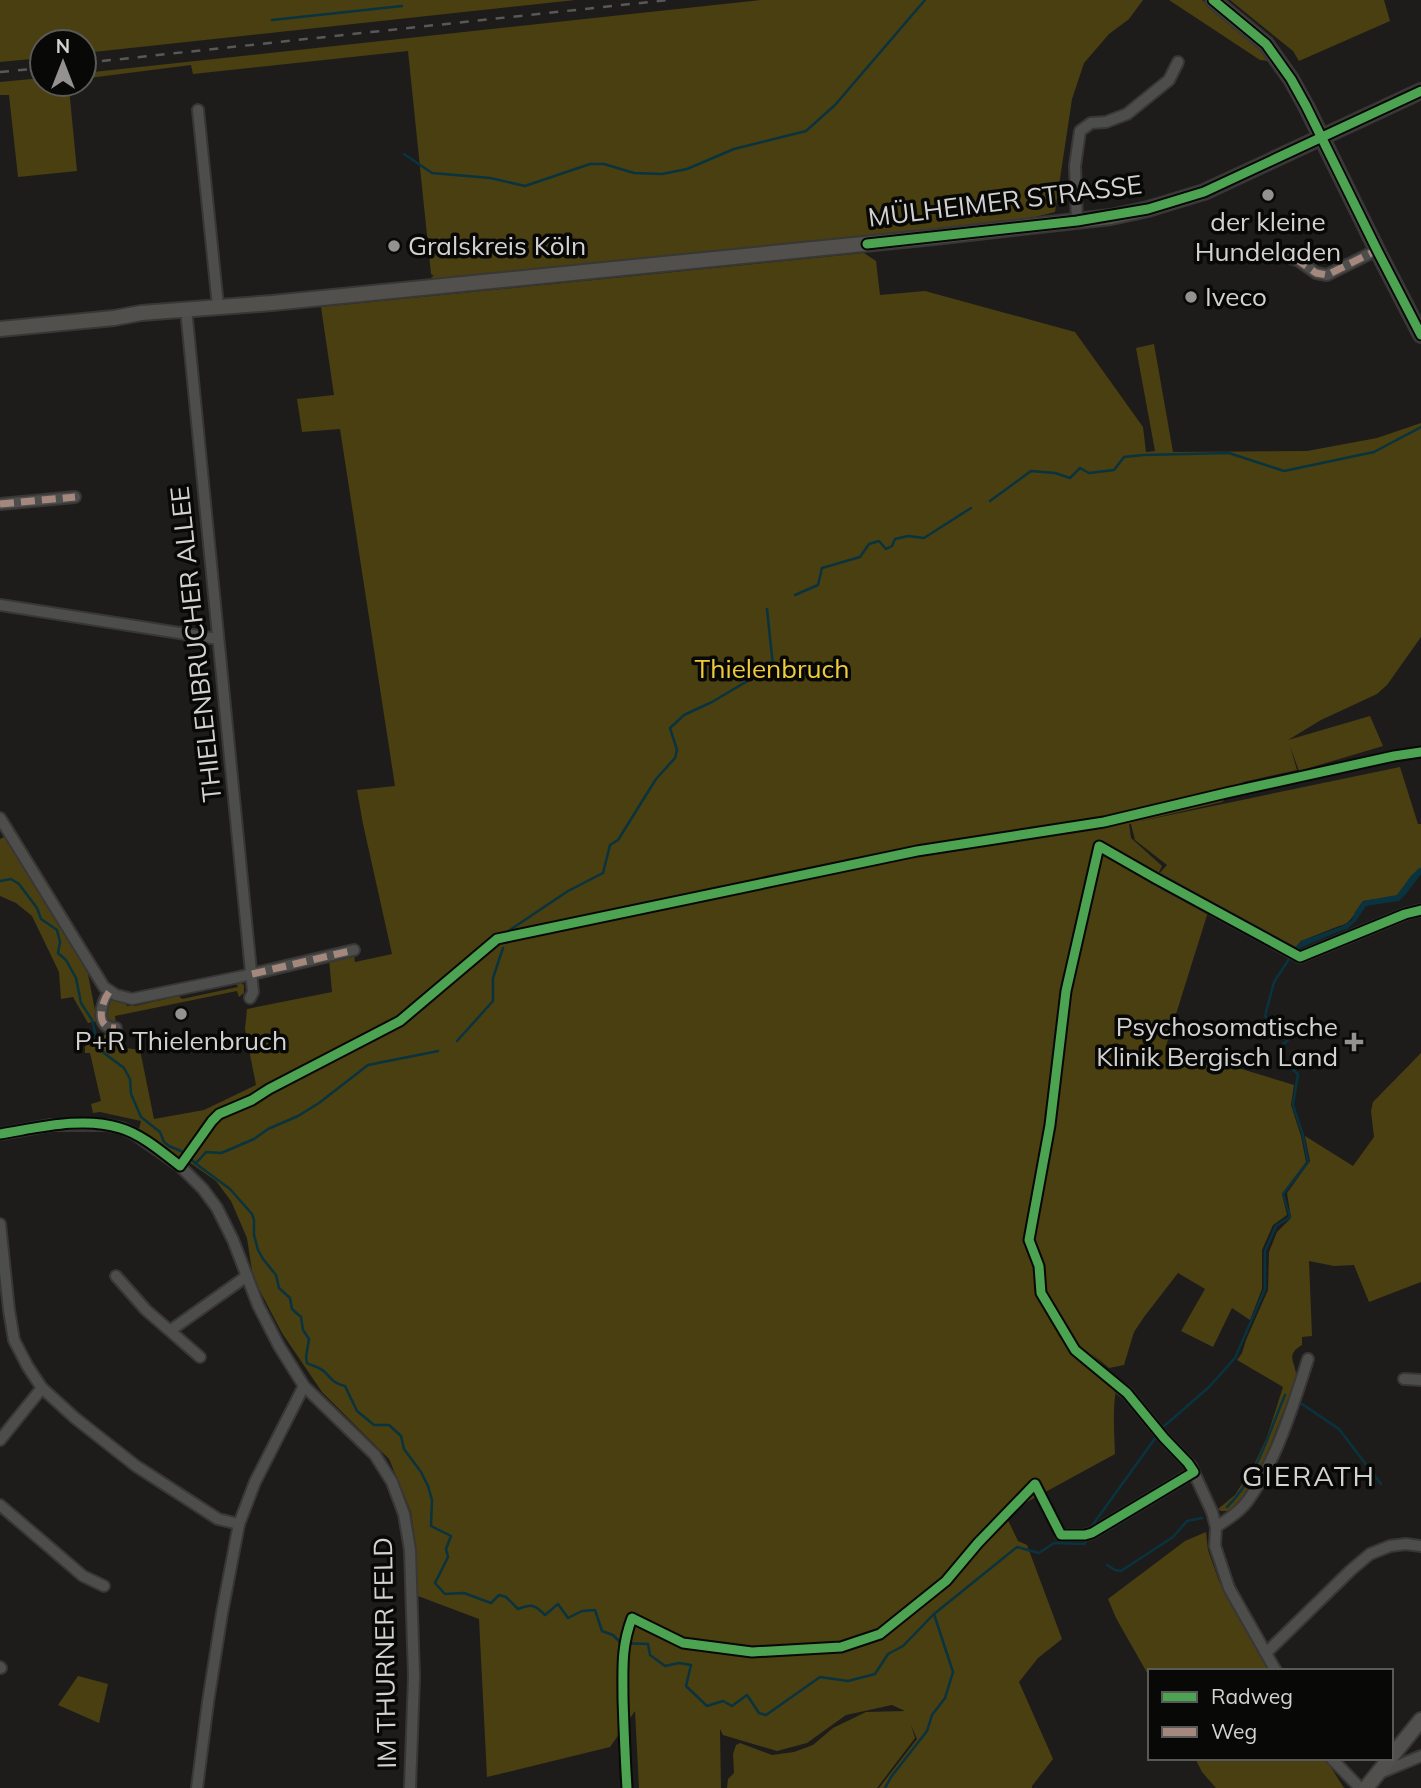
<svg xmlns="http://www.w3.org/2000/svg" width="1421" height="1788" viewBox="0 0 1421 1788" font-family="Mulish,sans-serif">
	<rect width="100%" height="100%" fill="#1d1c1b"/>
	<g fill="#4a3f11">
		<path d="M0,0H575L84,53V42H42V58L0,62Z"/>
		<path d="M761,0H1143L1129,19L1109,34L1084,63L1072,99L1055,212L1003,225L436,281L431,277L434,276L431,274L408,51L193,74L191,65L89,78V85L69,88L77,171L18,177L9,95H0V82L42,78V84H84V73Z"/>
		<path d="M1169,0H1202L1260,50L1268,61L1260,60Z"/>
		<path d="M1230,0H1384L1390,21L1299,61L1293,51Z"/>
		<path d="M864,253L876,261L880,295L925,291L1075,332L1143,427L1146,452L1155,451L1136,348L1154,344L1173,452L1307,451L1377,438L1421,423V637L1387,685L1377,694L1321,720L1288,740L1370,716L1383,746L1299,771L1290,746L1297,770L1243,782L1222,802L1141,821L1400,767L1418,824H1421V868L1411,876L1397,896L1363,901C1355,911 1352,924 1339,926L1301,941L1294,949L1159,874L1167,865L1135,840L1131,824H1129L1131,838L1162,866L1154,882L1208,912L1166,1046L1294,1085L1291,1105L1301,1136L1306,1162L1282,1194L1287,1215L1273,1225L1262,1250V1289L1250,1320L1232,1308L1213,1347L1181,1331L1205,1289L1178,1273L1144,1317L1134,1332L1124,1365L1109,1368L1091,1353L1118,1379C1112,1403 1114,1430 1115,1454L1005,1514L1018,1541L1027,1545L1062,1639L1038,1658L1019,1682L1053,1759L1032,1786V1788H879L917,1739L911,1725L915,1738L877,1788H727L728,1779L734,1773L733,1754L736,1745L740,1743L772,1755L794,1752L813,1745L833,1728L866,1712L905,1711L892,1705L846,1715L807,1743L777,1751L723,1735L720,1729L721,1788H639L635,1711L610,1747L487,1777L479,1619L418,1596L416,1548L411,1512L389,1459L322,1392L282,1333L259,1289L252,1271L247,1238L231,1201L216,1181L182,1157H178L139,1129L141,1121L100,1112L93,1113L91,1104L101,1101L90,1053H85V1047L90,1039L107,1034L118,1047L140,1050L154,1119L204,1110L256,1085L245,1029L247,1009L332,992L329,959L354,953L355,962L392,954L363,824L357,790L395,786L340,429L302,432L297,399L334,395L321,307Z"/>
		<path d="M4,837L69,938L88,974L97,1021L88,1023L73,997L61,999L59,972L32,916L16,903L0,896V839Z"/>
		<path d="M238,981L244,985V993L239,997L237,991L115,1016L116,1024H112L107,1020L106,1006L112,1000L124,1002L127,1006H135L170,998L173,995L177,994L182,999L238,987L235,982Z"/>
		<path d="M1421,1053V1282L1369,1302L1354,1265L1334,1266L1309,1261L1312,1336L1302,1337V1345C1283,1356 1298,1364 1296,1379L1265,1459L1242,1498L1230,1511H1221L1218,1509L1235,1495L1254,1465L1267,1437L1283,1387L1237,1360L1242,1353L1246,1340L1268,1290L1269,1252L1277,1232L1291,1218L1287,1193L1310,1161L1305,1136L1353,1166L1374,1137L1371,1111L1373,1102Z"/>
		<path d="M1206,1532L1208,1550L1219,1581L1269,1671H1150V1678L1116,1618L1108,1599L1185,1541Z"/>
		<path d="M78,1676L108,1684L99,1723L58,1705Z"/>
		<path d="M1195,1758H1325L1344,1788H1216L1202,1772Z"/>
	</g>
	<path fill="#09333e" d="M1419,868H1421V874L1406,894L1399,901L1366,906L1356,921L1347,929L1340,931L1300,948L1299,952L1294,949L1301,941L1343,926L1352,920L1355,912L1363,901L1397,895L1411,876Z"/>
	<g fill="none" stroke-linecap="round" stroke-linejoin="round">
		<g stroke="#09333e" stroke-width="2.5">
			<path d="M272,20L402,6"/>
			<path d="M404,154L432,173L490,178L525,186L590,164H604L634,173L662,174L687,169L734,149L806,131L835,105L925,0"/>
			<path d="M990,501L1031,471L1055,473L1070,478L1080,468L1089,473L1114,470L1124,457L1144,455L1229,453L1284,471L1374,452L1421,427"/>
			<path d="M795,595L818,585L822,568L860,557L869,544L879,541L886,549L892,546L895,539L908,536L924,538L971,508"/>
			<path d="M0,881L11,879L19,884L37,908L41,919L57,930L60,942L58,953L66,960L76,978L81,1003L92,1020L98,1045L104,1053L124,1068L130,1079L131,1094L141,1117L160,1132L164,1142L169,1146L181,1151L195,1163L198,1161L206,1152L221,1153L226,1151L254,1139L268,1129L298,1116L319,1103L368,1065L438,1051"/>
			<path d="M507,932L568,891L603,873L610,845L618,840L656,779L675,758L677,750L670,728L684,715L712,702L773,666L767,609"/>
			<path d="M457,1041L493,1001V978L503,948"/>
			<path d="M195,1163L230,1189L252,1214L254,1220V1235L258,1250L263,1259L276,1275L279,1288L290,1298L292,1309L301,1317L303,1330L309,1339L306,1357L307,1363C310,1365 315,1366 319,1368C330,1373 328,1382 345,1386L357,1411L374,1425H389L401,1436L404,1449L421,1472L428,1486L432,1500L431,1526L451,1536L446,1549L448,1557L435,1583L445,1594L464,1593L491,1603L499,1595L506,1597L518,1609C532,1604 534,1604 545,1615L558,1604L568,1618L582,1611L595,1610L602,1631L613,1635L621,1643L648,1644L650,1655L665,1666L679,1663L691,1665L686,1686L707,1706L723,1701L732,1706L747,1695L759,1713L766,1715L820,1677L848,1681L875,1674L888,1654L903,1646L934,1614"/>
			<path d="M1302,1404L1339,1429L1381,1484"/>
			<path d="M1162,1428L1209,1387L1235,1358L1265,1289V1251L1276,1226L1290,1217L1283,1194L1308,1162L1303,1135L1293,1105L1298,1074L1281,1060L1279,1048L1290,1038L1265,1016L1274,982L1291,956"/>
			<path d="M1227,1507C1257,1478 1269,1432 1285,1395"/>
			<path d="M1089,1530L1156,1437"/>
			<path d="M1107,1565L1115,1570L1121,1571L1173,1537L1187,1521L1202,1518"/>
			<path d="M885,1788L891,1777L927,1731L932,1715L945,1698L953,1672L934,1614L1017,1547L1039,1553L1054,1543L1085,1544L1087,1537"/>
		</g>
		<defs>
			<g id="street">
				<path d="M198,110L218,306"/>
				<path d="M1077,221L1075,166L1080,131L1091,123L1106,122L1127,114L1169,80L1178,62"/>
				<path d="M1274,254L1282,255L1299,261L1316,273L1327,275L1377,250"/>
				<path d="M186,309L253,992L250,998"/>
				<path d="M0,504L75,497"/>
				<path d="M0,605L218,639"/>
				<path d="M0,818L104,987L116,995L132,999L239,977L354,950"/>
				<path d="M1155,878L1300,957L1405,914L1421,910"/>
				<path d="M109,992C101,1003 94,1029 116,1028"/>
				<path d="M0,1134L51,1125H107L122,1128L136,1135L180,1166L203,1189L217,1208L233,1240L258,1305L279,1346L304,1386L375,1455L392,1482L404,1514L410,1550L414,1677L410,1788"/>
				<path d="M0,1224L9,1310L14,1340L28,1367L42,1388L75,1418L136,1466L218,1519L239,1524"/>
				<path d="M116,1276L146,1310L200,1357"/>
				<path d="M171,1330L247,1276"/>
				<path d="M1404,1379L1421,1380"/>
				<path d="M1120,1388L1127,1393L1164,1438L1191,1466L1212,1512L1216,1527L1215,1546L1229,1588L1276,1671"/>
				<path d="M0,1440L42,1388"/>
				<path d="M0,1505L83,1576L104,1586"/>
				<path d="M1216,1527C1228,1519 1241,1511 1249,1499C1276,1461 1294,1403 1308,1359"/>
				<path d="M1061,1535H1085L1092,1533L1194,1472"/>
				<path d="M1266,1653L1351,1570L1370,1554L1390,1546L1406,1544L1421,1546"/>
				<path d="M0,1667L1,1668"/>
				<path d="M1331,1758L1360,1788"/>
				<path d="M1380,1773L1421,1756"/>
				<path d="M197,1788L208,1702L222,1613L239,1524L255,1482L304,1386"/>
			</g>
			<g id="secondary">
				<path d="M1213,0L1266,44L1291,79L1306,106L1377,250L1421,335"/>
				<path d="M0,329L114,318L141,313L272,303L934,237L1111,217L1148,209L1204,192L1421,91"/>
				<path d="M1391,1757L1421,1720"/>
				<path d="M1366,1788L1390,1758"/>
			</g>
		</defs>
		<use href="#street" stroke="#383736" stroke-width="14"/>
		<use href="#secondary" stroke="#383736" stroke-width="18"/>
		<use href="#street" stroke="#4d4d4c" stroke-width="10"/>
		<use href="#secondary" stroke="#51504c" stroke-width="14"/>
		<g stroke="#585856" stroke-width="2.5" stroke-dasharray="9 9" stroke-linecap="butt">
			<path d="M84,63L668,0"/>
			<path d="M0,72L42,68"/>
		</g>
		<g stroke="#a5887d" stroke-width="7" stroke-dasharray="14 7" stroke-linecap="butt">
			<path d="M1274,254L1282,255L1299,261L1316,273L1327,275L1377,250"/>
			<path d="M0,504L75,497"/>
			<path d="M252,974L354,950"/>
			<path d="M109,992C101,1003 94,1029 116,1028"/>
		</g>
		<defs>
			<g id="cycleway">
				<path d="M1213,0L1266,44L1291,79L1306,106L1377,250L1421,335"/>
				<path d="M867,244L1077,221L1148,209L1204,192L1421,91"/>
				<path d="M0,1134C37,1128 83,1116 120,1128C141,1134 162,1152 180,1166L212,1121L219,1114L252,1100L269,1089L400,1021L497,939L917,851L1104,822L1226,793L1394,756L1421,752"/>
				<path d="M627,1788C625,1758 624,1729 623,1699C623,1669 621,1647 632,1618L683,1643L752,1652L841,1647L880,1634L946,1581L978,1543L1035,1484L1061,1535H1085L1092,1533L1194,1472L1188,1463L1164,1438L1127,1393L1075,1350L1041,1293L1039,1266L1029,1240L1050,1125L1066,991L1099,846L1155,878L1300,957L1405,914L1421,910"/>
			</g>
		</defs>
		<use href="#cycleway" stroke="#080807" stroke-width="13"/>
		<use href="#cycleway" stroke="#4ca352" stroke-width="9"/>
	</g>
	<g fill="#939291" stroke="#080807" stroke-width="2.5">
		<circle cx="1268" cy="195" r="7"/>
		<circle cx="394" cy="246" r="7"/>
		<circle cx="1191" cy="297" r="7"/>
		<circle cx="181" cy="1014" r="7"/>
		<path d="M1350.5 1031.5h7v7h7v7h-7v7h-7v-7h-7v-7h7z"/>
	</g>
	<g text-anchor="middle" stroke-width="7" stroke-linejoin="round" paint-order="stroke">
		<g font-size="26" fill="#d3d2d0" stroke="#080807">
			<text transform="translate(1005 201) rotate(-7)" y="9">MÜLHEIMER STRASSE</text>
			<text transform="translate(196 644) rotate(-96)" y="9">THIELENBRUCHER ALLEE</text>
			<text transform="translate(385 1653) rotate(-91)" y="9">IM THURNER FELD</text>
		</g>
		<g font-size="26" fill="#d3d2d0" stroke="#080807">
			<text x="1268" y="231">der kleine<tspan x="1268" dy="30">Hundeladen</tspan></text>
			<text x="408" y="255" text-anchor="start">Gralskreis Köln</text>
			<text x="1205" y="306" text-anchor="start">Iveco</text>
			<text x="1338" y="1036" text-anchor="end">Psychosomatische<tspan x="1338" dy="30">Klinik Bergisch Land</tspan></text>
			<text x="181" y="1050">P+R Thielenbruch</text>
		</g>
		<g font-size="26" fill="#f1cc39" stroke="#080807">
			<text x="772" y="678">Thielenbruch</text>
		</g>
		<g font-size="28" letter-spacing="2" fill="#d3d2d0" stroke="#080807">
			<text x="1309" y="1486">GIERATH</text>
		</g>
	</g>
	<rect x="1148" y="1669" width="245" height="91" fill="#080807" stroke="#595957" stroke-width="2"/>
	<rect x="1162" y="1692" width="35" height="10" fill="#4ca352" stroke="#595957" stroke-width="2"/>
	<text x="1211" y="1704" font-size="21" fill="#d3d2d0">Radweg</text>
	<rect x="1162" y="1727" width="35" height="10" fill="#a5887d" stroke="#595957" stroke-width="2"/>
	<text x="1211" y="1739" font-size="21" fill="#d3d2d0">Weg</text>
	<g transform="translate(63 63)"><circle r="33" fill="#080807" stroke="#595957" stroke-width="2"/>
	<path d="M0-5L12 26L0 18L-12 26Z" fill="#939291"/>
	<text y="-10" font-size="19" font-weight="bold" text-anchor="middle" fill="#d3d2d0">N</text>
	</g>
</svg>
